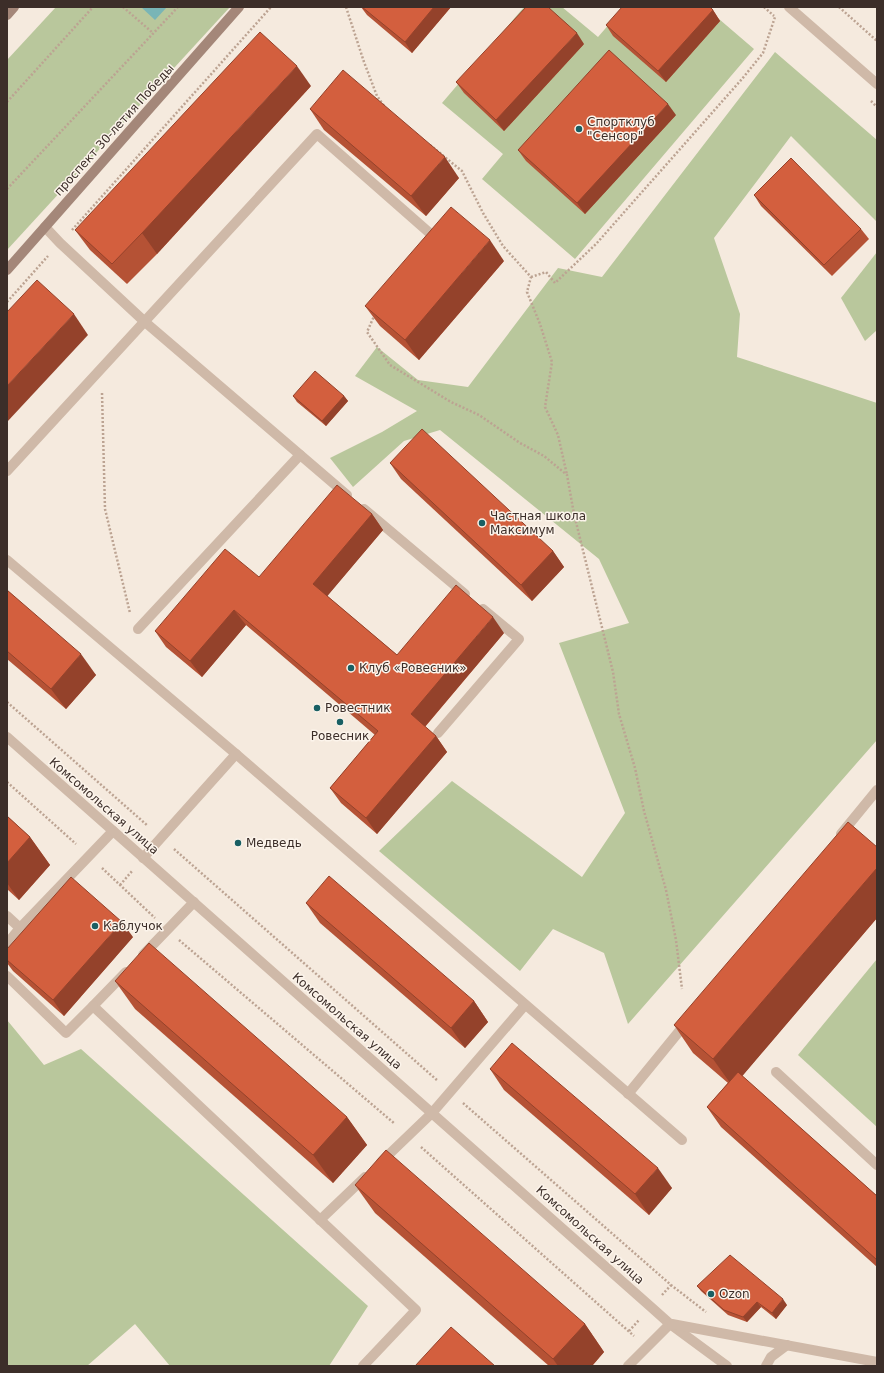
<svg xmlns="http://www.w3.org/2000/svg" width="884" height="1373" viewBox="0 0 884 1373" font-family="'DejaVu Sans',sans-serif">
	<rect width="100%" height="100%" fill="#f5eade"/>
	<g fill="#b9c79c">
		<path d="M56,7H230L7,250V60Z"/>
		<path d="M524,7H562L598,37L624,7H705L754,49L575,259L482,179L503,154L442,103Z"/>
		<path d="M775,52L877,140V222L791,136L714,238L740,314L737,357L877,403V740L628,1024L604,953L553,929L520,971L379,851L452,781L582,877L625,813L559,643L629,623L599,559L440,430L404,441L353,487L330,458L382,432L417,411L355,376L377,347L418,380L468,387L558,268L602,277Z"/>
		<path d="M877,252V330L865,341L841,298Z"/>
		<path d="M877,959V1127L798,1055Z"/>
		<path d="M7,1020L44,1065L81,1049L368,1306L329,1366H170L135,1324L87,1366H7Z"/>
	</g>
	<path fill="#79b5b6" d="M141,7H167L155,20Z"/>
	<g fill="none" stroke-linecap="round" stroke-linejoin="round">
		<g stroke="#bca392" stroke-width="2.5" stroke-dasharray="2 2" stroke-linecap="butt">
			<path d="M123,7L153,33"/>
			<path d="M346,7L364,62L377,96L385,107"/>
			<path d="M764,7L774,16"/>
			<path d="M839,7L877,41"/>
			<path d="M871,101L877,107"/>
			<path d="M7,102L93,7"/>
			<path d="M430,145L462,171L483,213L503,246L531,277L527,292L540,324L552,362L545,407L558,435L567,475"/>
			<path d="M7,189L178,7"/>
			<path d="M72,230L271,7"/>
			<path d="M531,277L546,272L555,283L596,244L742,79L763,53L775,17"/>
			<path d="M7,302L48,256"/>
			<path d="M375,314L367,332L390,365L451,402L479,415L520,443L544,456L567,475L574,514L613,672L619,714L635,768L644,811L666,890L676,940L682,989"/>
			<path d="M102,393L105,509L130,613"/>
			<path d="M7,702L148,826"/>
			<path d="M7,782L76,844"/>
			<path d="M174,849L438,1081"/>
			<path d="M102,868L155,918"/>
			<path d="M120,885L133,870"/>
			<path d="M179,940L395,1124"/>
			<path d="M463,1103L671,1285L706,1312"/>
			<path d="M421,1147L634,1336"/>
			<path d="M662,1295L671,1285"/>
			<path d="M629,1331L639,1320"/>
		</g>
		<g stroke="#cfb9a8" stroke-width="10">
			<path d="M45,227L60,243L145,322L347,495"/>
			<path d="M7,471L317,134L433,236L429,241"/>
			<path d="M364,509L465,594"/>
			<path d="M7,560L236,754L682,1140"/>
			<path d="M138,629L300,455"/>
			<path d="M438,733L519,639L483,609"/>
			<path d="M841,834L877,790"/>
			<path d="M143,858L236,754"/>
			<path d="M7,916L20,928"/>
			<path d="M7,944L20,928L113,831"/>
			<path d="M143,955L194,902"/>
			<path d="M126,972L93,1006L416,1310L363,1366"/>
			<path d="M7,976L66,1033L93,1006"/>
			<path d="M776,1072L877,1165"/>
			<path d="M628,1094L686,1023"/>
			<path d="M381,1162L432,1113L525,1005"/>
			<path d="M320,1220L365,1177"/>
			<path d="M628,1366L670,1324"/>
		</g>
		<path stroke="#cfb9a8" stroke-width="10" d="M789,7L877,84"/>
		<g stroke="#cfb9a8" stroke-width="10">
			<path d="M7,737L651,1307L670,1324L727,1366"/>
			<path d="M672,1324L877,1362"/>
			<path d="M766,1366L771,1357L787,1345"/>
		</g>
		<g stroke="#a48779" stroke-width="10">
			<path d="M7,15L14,7"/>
			<path d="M7,270L239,7"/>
		</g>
	</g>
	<g fill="#b55235">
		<path d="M361,7H451L412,53L367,15Z"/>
		<path d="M713,10L720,21L666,82L613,36L606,25Z"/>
		<path d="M584,44L504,131L464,93L456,82Z"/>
		<path d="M311,86L157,254L127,284L90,250L75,230Z"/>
		<path d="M310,109L459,178L426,216L324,130Z"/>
		<path d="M676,115L585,214L526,161L518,150Z"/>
		<path d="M754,195L861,229L869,239L832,276L761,206Z"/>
		<path d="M504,261L419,360L380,326L365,306Z"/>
		<path d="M293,396H344L348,401L326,426L297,402Z"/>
		<path d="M390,463L553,551L564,567L532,601L401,479Z"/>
		<path d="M372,514L383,530L327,596L397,655L504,633L425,727L436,736L447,752L377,834L341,803L330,788L375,735L246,625L202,677L166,647L155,631L259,577Z"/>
		<path d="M7,590L96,675L66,709L7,659Z"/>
		<path d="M7,816L30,837L50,865L19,900L7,889Z"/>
		<path d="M877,847V918L742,1076L877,1196V1267L721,1127L707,1107L728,1083L693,1053L674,1025Z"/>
		<path d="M306,903L474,1001L488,1022L465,1048L320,923Z"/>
		<path d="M133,937L64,1016L13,971L7,963V949Z"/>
		<path d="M115,981L347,1117L367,1145L333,1183L135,1009Z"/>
		<path d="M490,1069L672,1188L649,1215L504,1090Z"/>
		<path d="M355,1185L585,1324L604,1352L592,1366H549L375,1213Z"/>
		<path d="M697,1286L787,1305L776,1319L761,1307L747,1322L728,1315L701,1291Z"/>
	</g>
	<g fill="#94422b">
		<path d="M434,7H451L412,53L405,42Z"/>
		<path d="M713,10L720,21L666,82L658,71Z"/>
		<path d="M577,33L584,44L504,131L496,120Z"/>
		<path d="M297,66L311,86L157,254L142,233Z"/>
		<path d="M668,104L676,115L585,214L577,203Z"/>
		<path d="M445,157L459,178L426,216L411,196Z"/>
		<path d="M490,240L504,261L419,360L405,340Z"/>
		<path d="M74,314L88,335L7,422V386Z"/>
		<path d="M344,396L348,401L326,426L322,421Z"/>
		<path d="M372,514L383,530L324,600L313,584Z"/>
		<path d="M553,551L564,567L532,601L521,585Z"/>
		<path d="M234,610L246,625L202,677L190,661Z"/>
		<path d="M493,617L504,633L422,730L411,714Z"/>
		<path d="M81,654L96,675L66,709L51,689Z"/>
		<path d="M436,736L447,752L377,834L366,818Z"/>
		<path d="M30,837L50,865L19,900L7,883V863Z"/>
		<path d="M877,868V918L733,1087L713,1059Z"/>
		<path d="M122,922L133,937L64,1016L53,1000Z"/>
		<path d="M474,1001L488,1022L465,1048L451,1028Z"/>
		<path d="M347,1117L367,1145L333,1183L313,1155Z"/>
		<path d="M658,1168L672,1188L649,1215L635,1194Z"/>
		<path d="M783,1299L787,1305L776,1319L772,1313Z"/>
		<path d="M757,1302L761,1307L747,1322L743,1317Z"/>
		<path d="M585,1324L604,1352L592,1366H558L553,1359Z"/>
	</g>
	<g fill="#d35f3e" stroke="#94422b">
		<path d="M362,7H434L405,42Z"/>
		<path d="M526,7H548L577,33L496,120L456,82Z"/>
		<path d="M622,7H710L713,10L658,71L606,25Z"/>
		<path d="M260,32L297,66L142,233L112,264L75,230Z"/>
		<path d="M609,50L668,104L577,203L518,150Z"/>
		<path d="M343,70L445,157L411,196L310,109Z"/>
		<path d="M791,158L861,229L824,265L754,195Z"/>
		<path d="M451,207L490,240L405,340L365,306Z"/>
		<path d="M37,280L74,314L7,386V312Z"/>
		<path d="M315,371L344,396L322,421L293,396Z"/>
		<path d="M422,429L553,551L521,585L390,463Z"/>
		<path d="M337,485L372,514L313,584L397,655L456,585L493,617L411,714L436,736L366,818L330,788L378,731L234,610L190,661L155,631L225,549L259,577Z"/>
		<path d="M7,590L81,654L51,689L7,651Z"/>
		<path d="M7,816L30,837L7,863Z"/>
		<path d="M848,822L877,847V868L713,1059L674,1025Z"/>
		<path d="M329,876L474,1001L451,1028L306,903Z"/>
		<path d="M71,877L122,922L53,1000L7,960V949Z"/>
		<path d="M149,943L347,1117L313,1155L115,981Z"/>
		<path d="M512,1043L658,1168L635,1194L490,1069Z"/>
		<path d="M738,1072L877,1196V1260L707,1107Z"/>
		<path d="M386,1150L585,1324L553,1359L355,1185Z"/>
		<path d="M730,1255L783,1299L772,1313L757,1302L743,1317L724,1310L697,1286Z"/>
		<path d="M451,1327L495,1366H415Z"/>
	</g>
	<g fill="#195f63" stroke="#fcf4eb" stroke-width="1.5">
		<circle cx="579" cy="129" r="4"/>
		<circle cx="482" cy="523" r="4"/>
		<circle cx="351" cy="668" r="4"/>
		<circle cx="317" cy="708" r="4"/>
		<circle cx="340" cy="722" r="4"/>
		<circle cx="238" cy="843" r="4"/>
		<circle cx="95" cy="926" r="4"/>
		<circle cx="711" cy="1294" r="4"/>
	</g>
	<g text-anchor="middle" stroke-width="3" stroke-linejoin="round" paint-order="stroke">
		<g font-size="12" fill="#3c2e29" stroke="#fcf4eb" text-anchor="start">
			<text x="587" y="126">Спортклуб<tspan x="587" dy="14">"Сенсор"</tspan></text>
			<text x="490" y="520">Частная школа<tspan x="490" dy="14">Максимум</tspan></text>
			<text x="359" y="672">Клуб «Ровесник»</text>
			<text x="325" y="712">Ровестник</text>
			<text x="340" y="740" text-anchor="middle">Ровесник</text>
			<text x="246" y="847">Медведь</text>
			<text x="103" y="930">Каблучок</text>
			<text x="719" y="1298">Ozon</text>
		</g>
		<g font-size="12" fill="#3c2e29" stroke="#fcf4eb">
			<text transform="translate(114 130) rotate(-48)" y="4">проспект 30-летия Победы</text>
			<text transform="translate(104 806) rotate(41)" y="4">Комсомольская улица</text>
			<text transform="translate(347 1021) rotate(41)" y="4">Комсомольская улица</text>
			<text transform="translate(590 1235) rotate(42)" y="4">Комсомольская улица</text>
		</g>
	</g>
	<rect width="884" height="1373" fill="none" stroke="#3c2e29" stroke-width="16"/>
</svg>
